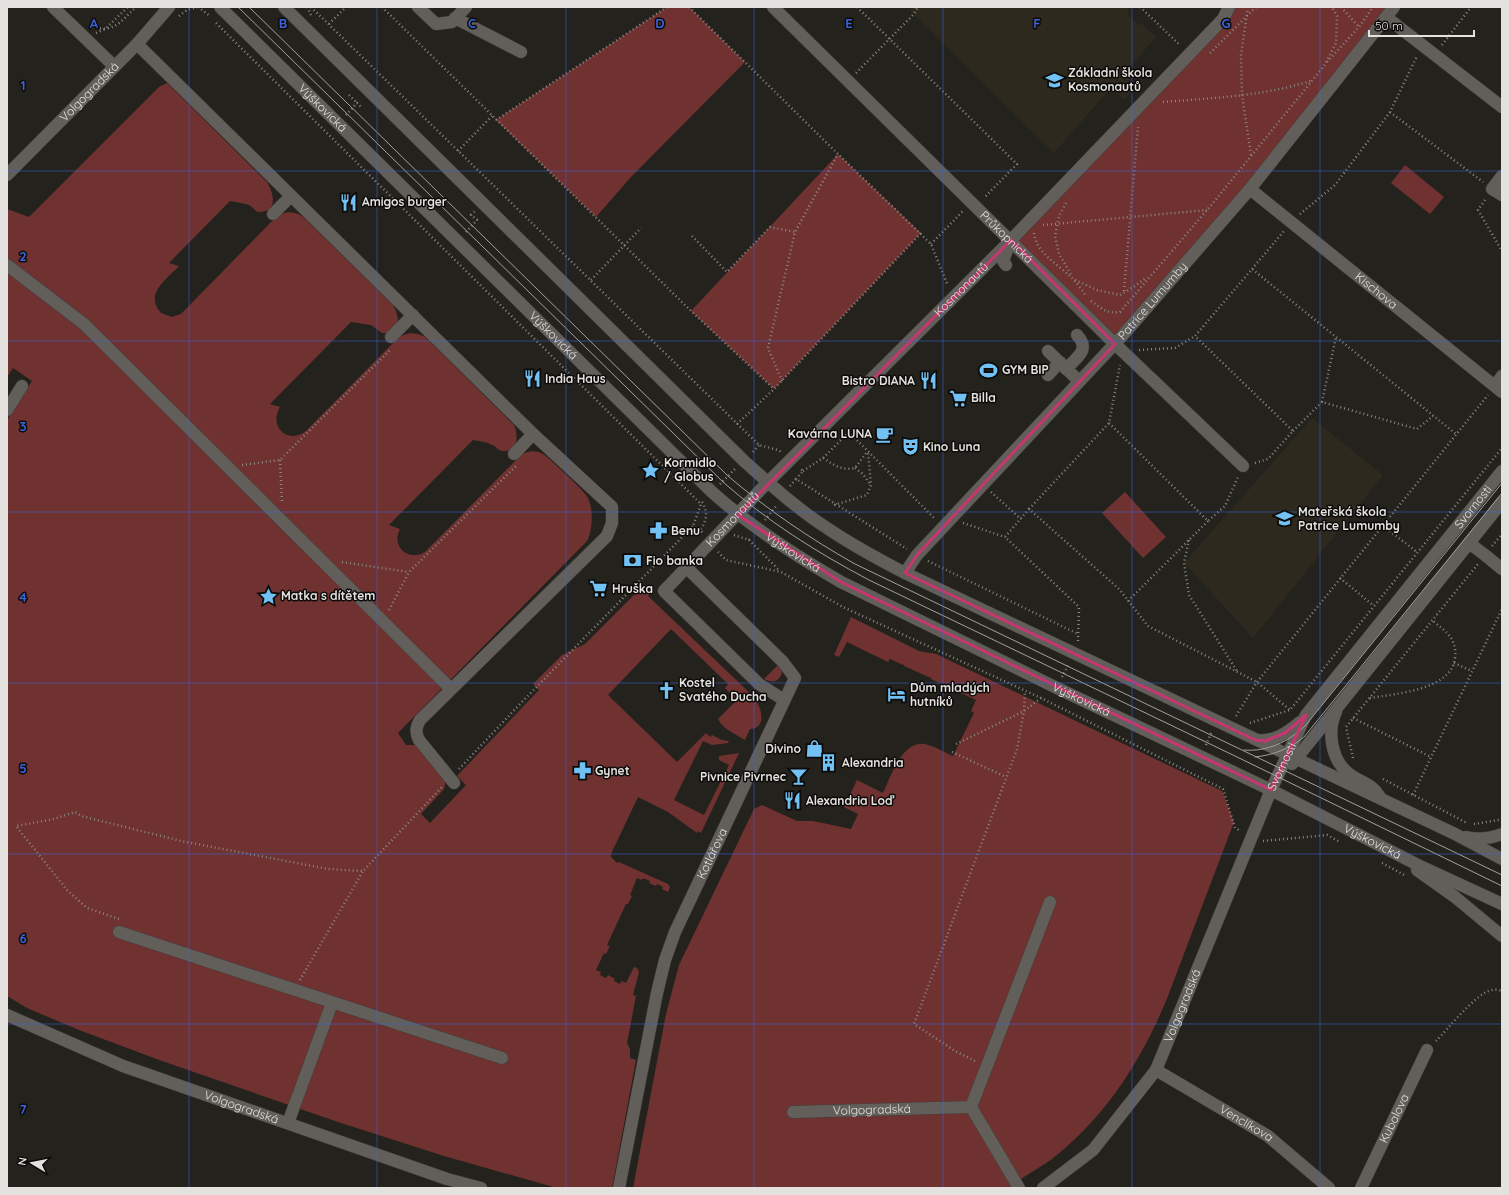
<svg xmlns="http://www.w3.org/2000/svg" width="1509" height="1195" viewBox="0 0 1509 1195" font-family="Quicksand,sans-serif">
	<rect width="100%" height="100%" fill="#24221d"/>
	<g fill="#2e291f">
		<path d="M912,7H1128L1129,16L1139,25L1141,23L1156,37L1124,74L1137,86L1125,100L1111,88L1054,153L910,11Z"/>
		<path d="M1312,418L1383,475L1253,638L1184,563Z"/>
	</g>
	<g fill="#703230">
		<path d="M667,7H689L745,62L631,177L596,217L496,120Z"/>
		<path d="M1229,7H1394L1115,344L1011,240Z"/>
		<path d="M167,83L267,182C273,192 279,211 260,212C255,212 253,207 249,205C243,203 236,202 230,201L169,263L179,266C166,280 144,294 161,313L172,317L181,314L276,217C286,211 292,211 302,216L393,305L396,311L398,319L397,325L388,333H382L371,325L351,322L270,404L280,407C268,427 288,445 306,431L398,338C407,332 415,332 425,337L514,425C518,434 519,452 503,451C498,451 496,446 492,445C487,442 479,441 473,440L389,525L400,529C391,547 408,562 425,552L521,455C530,450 537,450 546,456C559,468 575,482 586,495C594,505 593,531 587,541L398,733L406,745H415L446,779L444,789L421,814L430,823L466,785L457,776L539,690L533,684L562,655L585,644L645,584L653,591L648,596L754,697C761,706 768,728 750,729L745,740C735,734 723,729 718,719L737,700L725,688L728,684L671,629L608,695L677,762L706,733L710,737L712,735L722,740L729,741L728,743L712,745L703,741L674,800L704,815L721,781L719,779V776L721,774L724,775L729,765L719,760V756L739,753L701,833L698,831L697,833L668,812L638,797L611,854V857L617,863L619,862L668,884L670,887L668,892L662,889L663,887L657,884L656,886L649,883L650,881L643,878L642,880L637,878L630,895L632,896L628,904H626L607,945L610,946L606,954L604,953L596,970L601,972L600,975L606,978L608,975L615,979L614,981L620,984L621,981L626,983L634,967L637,968L639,972L633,995L636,996L627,1043L630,1049V1058L636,1060L612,1188H557L444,1156L338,1122L162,1061L79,1030L27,1008L7,996V420L32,381L13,368L7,377V209L29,217L159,87Z"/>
		<path d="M838,154L921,233L774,389L691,311Z"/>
		<path d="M1405,165L1444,197L1430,214L1391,183Z"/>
		<path d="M1125,492L1166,537L1143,558L1102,513Z"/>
		<path d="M851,617L919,651L936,654L1222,791L1234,822L1168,996C1143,1058 1106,1117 1052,1159C1038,1169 1022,1177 1009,1188H633L666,1014L679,965L754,809L762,805L797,821H813L851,829L858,814L844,807L857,780L883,793C891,777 901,741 925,744C934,746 944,752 953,756L974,713L971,711L976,700L931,679L932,677L931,678L904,666V664L903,665L890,659L888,662L847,642L839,657L834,655Z"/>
		<path d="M779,664L782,671C781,681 773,684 764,679Z"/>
	</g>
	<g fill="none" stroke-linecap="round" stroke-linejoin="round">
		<defs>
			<g id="minor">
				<path d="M53,7L114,66"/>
				<path id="s1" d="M220,7L712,492C751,527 796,556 841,582L1057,688L1271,790L1422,867L1502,904"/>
				<path d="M284,7L744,461C770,484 797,509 827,528C852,545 878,559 905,573L1455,834L1502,859"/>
				<path d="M418,7L436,24L452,22L466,7"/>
				<path id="s2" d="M773,7L1115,344L1243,466"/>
				<path d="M1386,17L1502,107"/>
				<path d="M455,18L521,52"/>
				<path d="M137,44L532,433L612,507V523L607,536L420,720C416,727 415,732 419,740L454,783"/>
				<path id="s3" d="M7,175L137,44L169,7"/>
				<path d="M1502,176L1492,189L1502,195"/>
				<path id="s4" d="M1250,189L1502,392"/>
				<path d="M273,214L291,196"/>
				<path d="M7,265L84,324L451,689"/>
				<path d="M1006,265L1003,261L1009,245"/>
				<path d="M391,337L413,315"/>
				<path d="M1048,351L1079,381"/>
				<path d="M1066,369C1077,357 1091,350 1077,335"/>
				<path d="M1048,375L1060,362"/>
				<path d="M1495,386L1502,376"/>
				<path d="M7,410L22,386"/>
				<path d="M514,454L533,434"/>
				<path d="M1469,543L1485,555L1502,569"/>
				<path id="s5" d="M905,573L917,555L1123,335L1250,189L1394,7"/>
				<path id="s6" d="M784,700L759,684L664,591L768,482L1011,240L1223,19L1229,7"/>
				<path d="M1336,712C1327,731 1331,759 1348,773C1360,783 1371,782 1380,797"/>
				<path d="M1258,740C1274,742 1288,732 1300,722"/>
				<path d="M1292,764L1502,502"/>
				<path d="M1466,837C1479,840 1489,839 1502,834"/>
				<path d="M1417,870L1455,897L1502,936"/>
				<path d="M119,932L502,1058"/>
				<path id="s7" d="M7,1015L123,1066L447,1179L481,1188"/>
				<path id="s8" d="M1156,1070L1268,1136L1329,1188"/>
				<path d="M971,1107L1050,902"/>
				<path d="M971,1107L1019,1188"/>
				<path id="s9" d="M793,1112L971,1107"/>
				<path d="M288,1123L332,1003"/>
				<path id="s10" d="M619,1188L657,993L665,960L675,932L795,678L783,662L687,568"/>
				<path id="s11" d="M1043,1188L1093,1150L1156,1070L1271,790L1306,715L1502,471"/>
				<path id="s12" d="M1361,1188L1427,1050"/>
			</g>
		</defs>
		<use href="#minor" stroke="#403f3c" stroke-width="13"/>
		<g stroke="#898783" stroke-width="2.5" stroke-dasharray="1 3" stroke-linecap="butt">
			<path d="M198,7L210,16"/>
			<path d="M307,7L311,15"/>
			<path d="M311,7L759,445L778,450L781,452"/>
			<path d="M382,7L691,311L774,389"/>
			<path d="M689,7L838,154L931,244L948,286"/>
			<path d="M857,7L1017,164L984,198"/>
			<path d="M1140,7L1180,45"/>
			<path d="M1248,7L1241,55L1242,95L1251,155"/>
			<path d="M1341,7L1359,27"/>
			<path d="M179,16L187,10L197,7L199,9"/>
			<path d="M216,23L701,504L693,526L701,534"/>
			<path d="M329,24L346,7"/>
			<path d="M92,27C115,33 120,22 136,7"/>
			<path d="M96,33L105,29L128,7"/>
			<path d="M1442,45L1471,7"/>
			<path d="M1210,53L1256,7"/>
			<path d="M1327,62L1359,27L1373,7"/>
			<path d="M856,73L913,15L918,7"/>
			<path d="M349,95L357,103"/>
			<path d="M1163,102C1213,98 1263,96 1311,81"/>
			<path d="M1390,112L1483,182"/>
			<path d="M346,115L357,103L361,107"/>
			<path d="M496,120L667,7"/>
			<path d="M458,151L492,116"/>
			<path d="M1485,200L1478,210L1502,251"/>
			<path d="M1066,203L1059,216L1055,236L1059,254L1072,276"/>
			<path d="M1300,214L1335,185L1390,112L1417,56"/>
			<path d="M1043,225L1207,210"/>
			<path d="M466,232L477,220L471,215L475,211"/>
			<path d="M1034,233C1036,253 1059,265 1072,278C1077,283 1082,290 1086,296"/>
			<path d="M692,236L727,272L770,227L795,232"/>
			<path d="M931,244L963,211"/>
			<path d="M1252,269L1284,231"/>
			<path d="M591,280L641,228"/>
			<path d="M1075,280L1097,290L1120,295L1135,286L1147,277"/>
			<path d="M1124,291L1138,127"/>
			<path d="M1091,301C1101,308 1107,314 1120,312L1213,203L1324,66L1336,43L1337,16L1332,7"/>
			<path d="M1139,350L1175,348L1195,336"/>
			<path d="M782,381L768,348L795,232L838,154"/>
			<path d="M1322,402L1336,337"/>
			<path d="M1109,423L1208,521L1225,506L1238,477"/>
			<path d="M737,424L774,389L921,233"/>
			<path d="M1293,431L1322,402L1417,429L1433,416"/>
			<path d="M753,452L759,445"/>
			<path d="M823,458C834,465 842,471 855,468L867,452"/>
			<path d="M280,460L282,502"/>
			<path d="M1255,463L1268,459L1293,431L1195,336L1252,269L1456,434"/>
			<path d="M242,465L280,460L391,349"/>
			<path d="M855,468L863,474L870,484"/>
			<path d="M803,471L823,458L849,432L934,518"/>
			<path d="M796,479L803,471L800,468"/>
			<path d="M720,484L735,469"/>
			<path d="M790,486L796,479L907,549"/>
			<path d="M991,492L1021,519"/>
			<path d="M702,502C708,512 707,521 700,530L703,533"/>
			<path d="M834,505L867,495L871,485L868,452"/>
			<path d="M1029,509L1109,423L1120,365"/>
			<path d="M765,520L777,505"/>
			<path d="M963,523L1005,537"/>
			<path d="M1383,526L1417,552"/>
			<path d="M734,535L749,540L751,538"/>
			<path d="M749,540L780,571"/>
			<path d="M1189,540L1184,563L1189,595L1237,671"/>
			<path d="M1492,546L1502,534"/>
			<path d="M718,552L726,560L781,572L843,607L1041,698L1223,789L1235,828L1241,831"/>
			<path d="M928,561L1078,634"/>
			<path d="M342,562L409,572"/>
			<path d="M1340,578L1374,606"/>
			<path d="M1128,601L1208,521"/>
			<path d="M389,610L409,572L516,466"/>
			<path d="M1078,641L1079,607L1005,537L1029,509L1119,589L1148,626L1257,682L1290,710"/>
			<path d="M1454,663L1472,671"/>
			<path d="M1062,677L1069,664"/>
			<path d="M1370,698C1394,694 1452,690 1455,658C1457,638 1446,632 1433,621"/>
			<path d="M1236,716L1257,682L1488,395"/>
			<path d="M1353,718L1431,757"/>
			<path d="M1250,723L1290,710L1502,448"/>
			<path d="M956,744L1024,711L1041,698"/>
			<path d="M1206,745L1212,731"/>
			<path d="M952,752L1006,777"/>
			<path d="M1353,758L1346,727L1478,564"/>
			<path d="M459,769L521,703L693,526"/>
			<path d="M1383,779L1467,823"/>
			<path d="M1413,795L1502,609"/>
			<path d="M1474,824L1499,820L1502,818"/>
			<path d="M1263,841L1327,835L1340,842"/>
			<path d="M1382,863L1406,876"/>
			<path d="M119,919L87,908L67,890L16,826L54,819L75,812L81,816L181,841L328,869L363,871L442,787"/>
			<path d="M300,980L363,871"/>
			<path d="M1436,1041C1447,1030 1477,992 1492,990C1495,989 1499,990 1502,991"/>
			<path d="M975,1061L955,1051L914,1024L1017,749L1024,711L1025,691"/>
		</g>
		<use href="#minor" stroke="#625f5a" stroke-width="12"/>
		<g stroke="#a1a09c" stroke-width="1">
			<path d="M238,7L723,482C767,521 816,552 869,580L1235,756L1502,886"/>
			<path d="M249,7L728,476C768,510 809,538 855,564L1502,875"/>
			<path d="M1244,750C1267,752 1288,742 1305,726L1502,483"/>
			<path d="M1255,757C1273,755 1290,749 1304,737L1502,493"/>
		</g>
	</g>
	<path fill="none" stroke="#c7366f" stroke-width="3" stroke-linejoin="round" d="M1011,240L1115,344L917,555L905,573L1255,740L1265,741L1285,733L1306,715L1271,790L841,582L738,515Z"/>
	<path fill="none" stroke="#3b64d9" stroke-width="1" stroke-opacity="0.55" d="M189,7V1188M377,7V1188M566,7V1188M754,7V1188M943,7V1188M1132,7V1188M1320,7V1188M7,171H1502M7,341H1502M7,512H1502M7,683H1502M7,854H1502M7,1024H1502"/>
	<defs>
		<symbol id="school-bare" viewBox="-9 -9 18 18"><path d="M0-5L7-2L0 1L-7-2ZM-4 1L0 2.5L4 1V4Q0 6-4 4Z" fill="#71c1f5" stroke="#0c0b09" stroke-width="2.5" paint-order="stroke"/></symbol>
		<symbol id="restaurant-bare" viewBox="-9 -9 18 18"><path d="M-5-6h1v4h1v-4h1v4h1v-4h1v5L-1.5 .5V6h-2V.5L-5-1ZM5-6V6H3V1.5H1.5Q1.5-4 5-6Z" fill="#71c1f5" stroke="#0c0b09" stroke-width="2.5" paint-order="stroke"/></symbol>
		<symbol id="stadium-bare" viewBox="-9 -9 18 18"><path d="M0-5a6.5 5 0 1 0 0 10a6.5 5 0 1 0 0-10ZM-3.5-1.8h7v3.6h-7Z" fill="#71c1f5" stroke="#0c0b09" stroke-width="2.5" paint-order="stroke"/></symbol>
		<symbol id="supermarket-bare" viewBox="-9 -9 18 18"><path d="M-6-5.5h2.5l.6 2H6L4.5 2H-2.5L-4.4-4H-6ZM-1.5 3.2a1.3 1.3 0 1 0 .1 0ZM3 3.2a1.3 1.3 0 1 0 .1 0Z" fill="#71c1f5" stroke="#0c0b09" stroke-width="2.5" paint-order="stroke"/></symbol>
		<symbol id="cafe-bare" viewBox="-9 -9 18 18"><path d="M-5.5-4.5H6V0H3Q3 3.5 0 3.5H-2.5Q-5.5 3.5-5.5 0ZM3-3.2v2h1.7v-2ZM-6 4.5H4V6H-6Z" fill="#71c1f5" stroke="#0c0b09" stroke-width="2.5" paint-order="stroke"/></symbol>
		<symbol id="theatre-bare" viewBox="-9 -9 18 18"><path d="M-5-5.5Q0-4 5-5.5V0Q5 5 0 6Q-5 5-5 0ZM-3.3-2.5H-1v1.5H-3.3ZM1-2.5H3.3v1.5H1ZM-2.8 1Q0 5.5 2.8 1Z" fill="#71c1f5" stroke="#0c0b09" stroke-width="2.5" paint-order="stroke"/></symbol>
		<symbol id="sight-bare" viewBox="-9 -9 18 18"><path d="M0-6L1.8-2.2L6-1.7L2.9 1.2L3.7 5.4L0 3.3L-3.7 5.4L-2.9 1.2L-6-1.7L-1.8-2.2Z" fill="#71c1f5" stroke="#0c0b09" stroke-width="2.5" paint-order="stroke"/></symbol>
		<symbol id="pharmacy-bare" viewBox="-9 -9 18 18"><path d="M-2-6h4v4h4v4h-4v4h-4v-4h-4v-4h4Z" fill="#71c1f5" stroke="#0c0b09" stroke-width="2.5" paint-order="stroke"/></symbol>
		<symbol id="bank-bare" viewBox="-9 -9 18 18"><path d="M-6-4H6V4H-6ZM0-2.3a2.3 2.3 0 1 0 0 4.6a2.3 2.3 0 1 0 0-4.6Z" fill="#71c1f5" stroke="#0c0b09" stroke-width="2.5" paint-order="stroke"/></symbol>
		<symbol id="church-bare" viewBox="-9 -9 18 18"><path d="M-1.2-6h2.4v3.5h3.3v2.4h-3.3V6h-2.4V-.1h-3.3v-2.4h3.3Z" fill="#71c1f5" stroke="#0c0b09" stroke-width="2.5" paint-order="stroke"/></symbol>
		<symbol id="hotel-bare" viewBox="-9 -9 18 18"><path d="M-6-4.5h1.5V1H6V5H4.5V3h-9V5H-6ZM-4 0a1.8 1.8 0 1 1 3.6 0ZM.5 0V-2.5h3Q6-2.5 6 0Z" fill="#71c1f5" stroke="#0c0b09" stroke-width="2.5" paint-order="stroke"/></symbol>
		<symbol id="shop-bare" viewBox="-9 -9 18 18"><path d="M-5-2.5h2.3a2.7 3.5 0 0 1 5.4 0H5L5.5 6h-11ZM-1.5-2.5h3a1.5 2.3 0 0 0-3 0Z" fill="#71c1f5" stroke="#0c0b09" stroke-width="2.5" paint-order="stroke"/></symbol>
		<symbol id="building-bare" viewBox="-9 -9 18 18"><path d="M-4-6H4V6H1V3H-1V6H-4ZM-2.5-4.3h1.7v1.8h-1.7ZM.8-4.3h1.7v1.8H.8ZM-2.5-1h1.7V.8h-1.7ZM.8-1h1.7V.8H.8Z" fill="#71c1f5" stroke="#0c0b09" stroke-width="2.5" paint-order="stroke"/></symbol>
		<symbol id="bar-bare" viewBox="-9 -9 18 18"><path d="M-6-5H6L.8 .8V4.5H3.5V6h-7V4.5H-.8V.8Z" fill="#71c1f5" stroke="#0c0b09" stroke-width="2.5" paint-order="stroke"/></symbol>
	</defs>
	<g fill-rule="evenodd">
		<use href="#school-bare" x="1042" y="68" width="25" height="25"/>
		<use href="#restaurant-bare" x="336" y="190" width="25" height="25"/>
		<use href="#stadium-bare" x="976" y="358" width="25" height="25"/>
		<use href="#restaurant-bare" x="520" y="366" width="25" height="25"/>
		<use href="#restaurant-bare" x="916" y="368" width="25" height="25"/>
		<use href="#supermarket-bare" x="946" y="386" width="25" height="25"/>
		<use href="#cafe-bare" x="872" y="422" width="25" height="25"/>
		<use href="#theatre-bare" x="898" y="434" width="25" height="25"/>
		<use href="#sight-bare" x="638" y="458" width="25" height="25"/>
		<use href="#school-bare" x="1272" y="506" width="25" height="25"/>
		<use href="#pharmacy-bare" x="646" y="518" width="25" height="25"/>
		<use href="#bank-bare" x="620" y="548" width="25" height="25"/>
		<use href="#supermarket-bare" x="586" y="576" width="25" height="25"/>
		<use href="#sight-bare" x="256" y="584" width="25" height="25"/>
		<use href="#church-bare" x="654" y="678" width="25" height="25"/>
		<use href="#hotel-bare" x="884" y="682" width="25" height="25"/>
		<use href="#shop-bare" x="802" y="736" width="25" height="25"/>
		<use href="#building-bare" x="816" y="750" width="25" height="25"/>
		<use href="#pharmacy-bare" x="570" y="758" width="25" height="25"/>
		<use href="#bar-bare" x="786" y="764" width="25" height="25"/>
		<use href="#restaurant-bare" x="780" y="788" width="25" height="25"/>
	</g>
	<g text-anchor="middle" stroke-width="3" stroke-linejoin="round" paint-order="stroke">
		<g font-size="12" font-weight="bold" fill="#e3e2df" stroke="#0c0b09" text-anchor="start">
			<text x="1068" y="77">Základní škola<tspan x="1068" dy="14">Kosmonautů</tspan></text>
			<text x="362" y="206">Amigos burger</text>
			<text x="1002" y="374">GYM BIP</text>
			<text x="545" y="383">India Haus</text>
			<text x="915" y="385" text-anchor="end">Bistro DIANA</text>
			<text x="971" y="402">Billa</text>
			<text x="872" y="438" text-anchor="end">Kavárna LUNA</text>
			<text x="923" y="451">Kino Luna</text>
			<text x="664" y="467">Kormidlo<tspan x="664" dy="14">/ Globus</tspan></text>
			<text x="1298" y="516">Mateřská škola<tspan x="1298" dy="14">Patrice Lumumby</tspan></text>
			<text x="671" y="535">Benu</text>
			<text x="646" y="565">Fio banka</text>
			<text x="612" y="593">Hruška</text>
			<text x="281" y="600">Matka s dítětem</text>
			<text x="679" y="687">Kostel<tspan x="679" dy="14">Svatého Ducha</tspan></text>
			<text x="910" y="692">Dům mladých<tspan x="910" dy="14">hutníků</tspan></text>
			<text x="801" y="753" text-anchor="end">Divino</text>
			<text x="842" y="767">Alexandria</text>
			<text x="595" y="775">Gynet</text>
			<text x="786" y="781" text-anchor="end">Pivnice Pivrnec</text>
			<text x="806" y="805">Alexandria Loď</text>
		</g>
		<g font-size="12" fill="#e3e2df" stroke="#0c0b09">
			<text dy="4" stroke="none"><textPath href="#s3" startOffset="117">Volgogradská</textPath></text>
			<text dy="4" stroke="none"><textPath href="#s1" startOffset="144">Výškovická</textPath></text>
			<text dy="4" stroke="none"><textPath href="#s2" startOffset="328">Průkopnická</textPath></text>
			<text dy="4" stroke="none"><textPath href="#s6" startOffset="586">Kosmonautů</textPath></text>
			<text dy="4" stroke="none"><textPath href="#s4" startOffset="162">Kischova</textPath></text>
			<text dy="4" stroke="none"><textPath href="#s5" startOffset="368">Patrice Lumumby</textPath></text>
			<text dy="4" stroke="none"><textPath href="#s1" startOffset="468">Výškovická</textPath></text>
			<text dy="4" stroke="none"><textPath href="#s11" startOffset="817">Svornosti</textPath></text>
			<text dy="4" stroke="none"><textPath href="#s6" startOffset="262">Kosmonautů</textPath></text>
			<text dy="4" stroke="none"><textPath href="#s1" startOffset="792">Výškovická</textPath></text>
			<text dy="4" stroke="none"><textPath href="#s1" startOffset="1116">Výškovická</textPath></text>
			<text dy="4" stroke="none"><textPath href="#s11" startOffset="493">Svornosti</textPath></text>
			<text dy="4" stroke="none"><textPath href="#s1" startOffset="1440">Výškovická</textPath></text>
			<text dy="4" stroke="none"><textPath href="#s10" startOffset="349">Kotlářova</textPath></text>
			<text dy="4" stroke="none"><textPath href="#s11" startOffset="234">Volgogradská</textPath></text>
			<text dy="4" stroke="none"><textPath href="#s7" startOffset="252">Volgogradská</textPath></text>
			<text dy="4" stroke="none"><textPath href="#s9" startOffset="79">Volgogradská</textPath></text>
			<text dy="4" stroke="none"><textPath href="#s12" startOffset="77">Kubalova</textPath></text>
			<text dy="4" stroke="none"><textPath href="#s8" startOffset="105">Venclíkova</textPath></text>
		</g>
	</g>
	<g font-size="13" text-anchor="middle" font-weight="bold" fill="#3b64d9" stroke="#0c0b09" stroke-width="3" stroke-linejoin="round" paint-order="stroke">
		<text x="94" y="28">A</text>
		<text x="283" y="28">B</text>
		<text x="472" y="28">C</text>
		<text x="660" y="28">D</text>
		<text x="849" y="28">E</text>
		<text x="1037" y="28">F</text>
		<text x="1226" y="28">G</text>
		<text x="23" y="90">1</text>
		<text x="23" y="261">2</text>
		<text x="23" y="431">3</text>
		<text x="23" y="602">4</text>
		<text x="23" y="773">5</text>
		<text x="23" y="943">6</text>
		<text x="23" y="1114">7</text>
	</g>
	<rect width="1509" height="1195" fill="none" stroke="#e3e2df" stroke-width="16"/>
	<g transform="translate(32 1163) rotate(280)" stroke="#0c0b09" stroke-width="3" paint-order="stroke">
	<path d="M0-3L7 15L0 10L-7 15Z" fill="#e3e2df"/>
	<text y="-6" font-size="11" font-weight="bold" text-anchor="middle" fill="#e3e2df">N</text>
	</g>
	<path d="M1369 30v6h105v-6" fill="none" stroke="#e3e2df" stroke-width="2"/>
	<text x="1375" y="30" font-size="12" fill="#e3e2df" stroke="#0c0b09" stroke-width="3" paint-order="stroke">50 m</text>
</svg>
